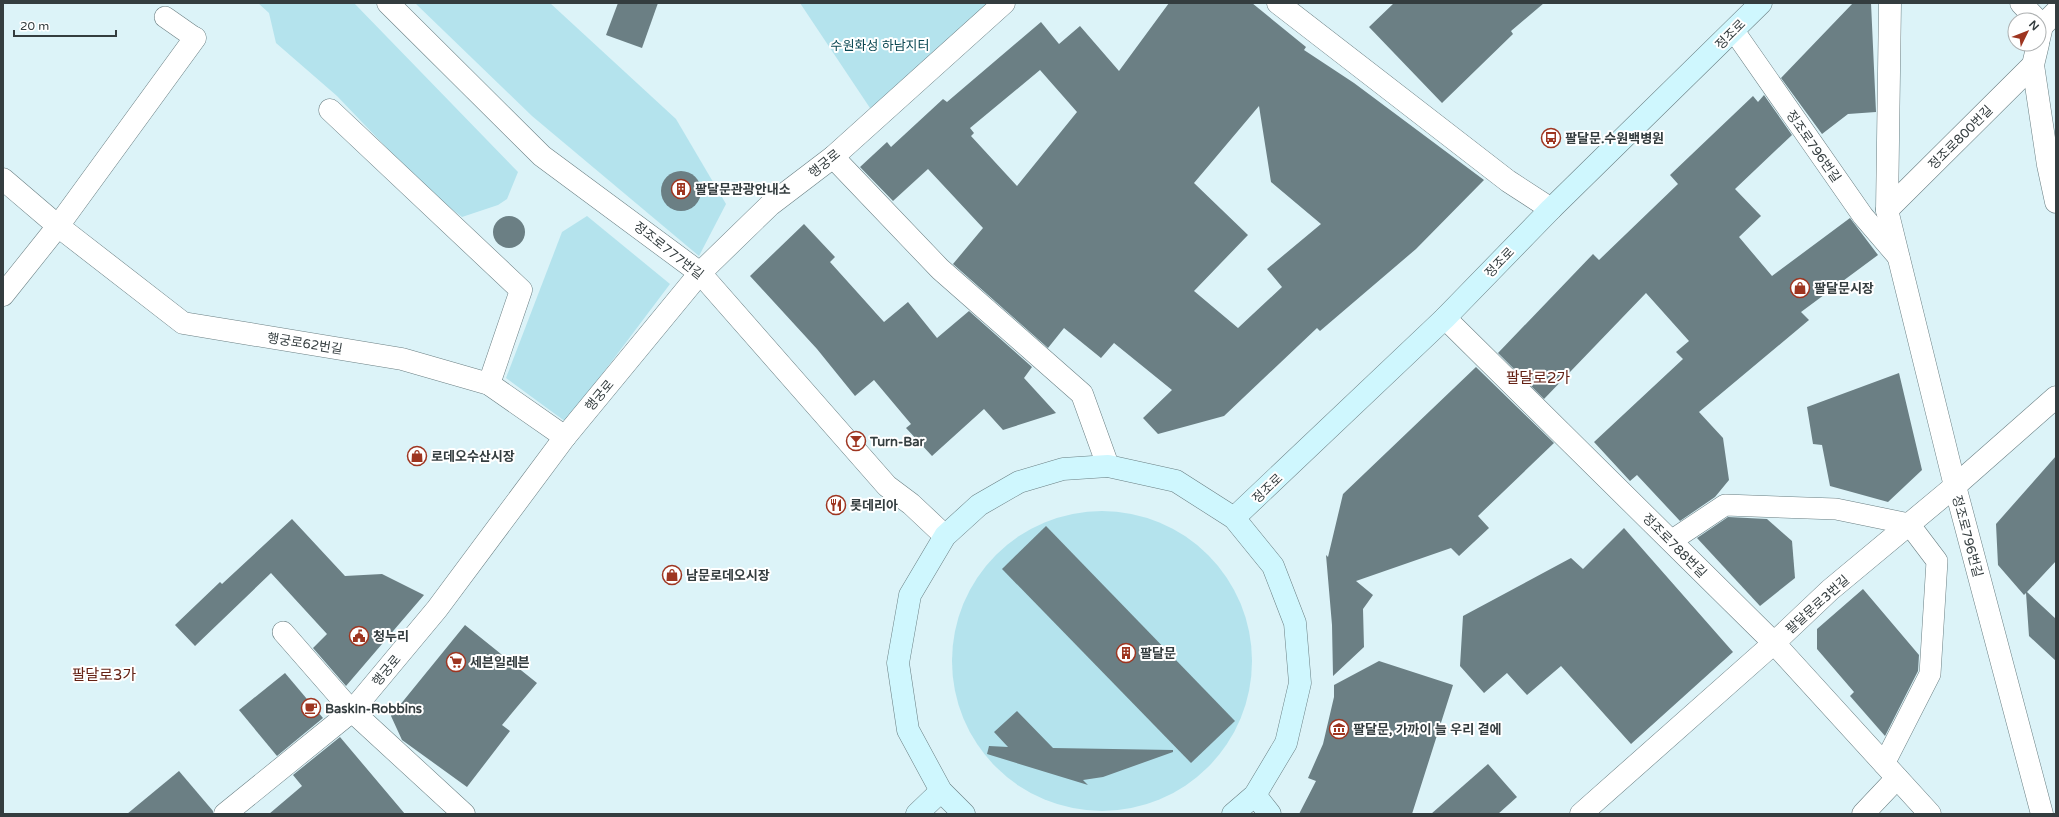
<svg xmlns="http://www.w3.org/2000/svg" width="2059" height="817" viewBox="0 0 2059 817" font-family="'Varela Round','Noto Sans KR',sans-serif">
	<rect width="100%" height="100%" fill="#dcf3f8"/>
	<g fill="#b4e3ed">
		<path d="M258,3H354L518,172L507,199L498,205L462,217L428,191L337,96L276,43L269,13Z"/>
		<path d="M415,3H550L676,119L726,204L699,256L532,116Z"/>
		<path d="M800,3H990L872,111Z"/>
		<path d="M587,216L670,284L566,422L506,378L562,232Z"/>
		<circle cx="1102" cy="661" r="150"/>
	</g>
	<g fill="#6b7f84" fill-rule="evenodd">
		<path d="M618,3H658L642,48L606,35Z"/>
		<path d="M1169,3H1252L1306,47L1304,50L1354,83L1484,180L1416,249L1320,331L1317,328L1224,416L1158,434L1143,418L1172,390L1114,343L1101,358L1064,328L1048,348L953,264L983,228L928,169L893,201L860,167L887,142L891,147L943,99L947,102L1041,22L1059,44L1080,26L1119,71ZM1040,70L1077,112L1017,186L971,136L974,133L970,128ZM1259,106L1271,182L1321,224L1267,269L1282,287L1238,328L1194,291L1248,235L1194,183Z"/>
		<path d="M1394,3H1544L1511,31L1513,34L1442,103L1369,27Z"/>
		<path d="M1853,3H1871L1876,112L1848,114L1822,134L1781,78Z"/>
		<path d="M1764,95L1792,135L1735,189L1761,216L1739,237L1772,276L1850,218L1878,255L1801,312L1809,320L1699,412L1723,438L1729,480L1715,497L1680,521L1637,475L1630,481L1594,442L1683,359L1676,352L1689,341L1646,293L1544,399L1498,353L1593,254L1599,260L1678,184L1670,175L1753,96L1758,102Z"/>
		<circle cx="681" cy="191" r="20"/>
		<circle cx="509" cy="232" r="16"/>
		<path d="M804,224L835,257L830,262L884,322L908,302L937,338L969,311L1032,367L1024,378L1056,413L1003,430L984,409L932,456L906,428L911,424L874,380L855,396L817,349L750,276Z"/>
		<path d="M1476,367L1554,443L1478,516L1489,528L1459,556L1451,548L1356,581L1373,595L1363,609L1364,647L1333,676L1332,625L1326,555L1328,557L1343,494Z"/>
		<path d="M1899,373L1922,470L1888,502L1830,486L1822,445L1813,444L1807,407Z"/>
		<path d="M2056,456V561L2027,592L2056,619V661L2029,636L2026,593L2024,595L1998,565L1996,524Z"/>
		<path d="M1728,517L1767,519L1792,541L1795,578L1760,606L1697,538Z"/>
		<path d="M292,519L345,576L382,574L424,595L346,686L313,648L327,634L271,573L195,646L175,625L220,582L222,584Z"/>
		<path d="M1046,526L1235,721L1191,763L1002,569Z"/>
		<path d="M1624,528L1733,652L1631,744L1561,666L1527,695L1507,673L1484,693L1460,666L1463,616L1571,558L1583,569Z"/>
		<path d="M1863,589L1919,655L1918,671L1885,736L1850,696L1854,692L1817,649V629Z"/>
		<path d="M465,625L537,683L502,725L510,731L467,787L402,740L391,716Z"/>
		<path d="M1379,661L1453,685L1412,814H1299L1316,781L1308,778L1323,744L1334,697V685Z"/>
		<path d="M285,673L323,718L277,756L239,710Z"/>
		<path d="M1017,711L1053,748L1173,750V752L1103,777L1083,780L1088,785L987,754L989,746L1008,747L994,732Z"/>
		<path d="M340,737L405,814H269L302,786L293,775Z"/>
		<path d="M1488,764L1517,797L1498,814H1431Z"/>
		<path d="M179,771L213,811V814H127Z"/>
	</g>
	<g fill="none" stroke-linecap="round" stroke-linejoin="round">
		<defs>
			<g id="lane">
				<path d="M165,17L195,38"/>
				<path d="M1734,31L1863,216L1899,258"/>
				<path d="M1671,541L1725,505L1836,509L1909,524L1937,561L1930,674L1884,764"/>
				<path d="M283,632L352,711"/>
			</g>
			<g id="street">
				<path d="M388,3L542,156L700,273L887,486L911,504L945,536"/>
				<path d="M1278,3L1508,181L1551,209"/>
				<path d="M1890,3L1887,210L1955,486L2042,814"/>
				<path d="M2021,3L2037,20"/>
				<path d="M2039,39L2042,26L2056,12"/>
				<path d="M2033,65L2048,165L2056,202"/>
				<path d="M330,110L521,290L489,384"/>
				<path d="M833,157L940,269L1082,394L1108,466"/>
				<path d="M3,179L58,226L183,323L402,359L489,384L565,437"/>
				<path d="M1887,210L2033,65L2038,44"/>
				<path d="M3,295L58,226L195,38"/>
				<path d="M1445,318L1774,643L1930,814"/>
				<path d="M352,711L464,814"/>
				<path d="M225,814L352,711L437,609L565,437L700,273L770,205L833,157L1004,3"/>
				<path d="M1581,814L1774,643L1830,590L1955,486L2056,397"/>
				<path d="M1863,814L1897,778"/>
			</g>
			<g id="secondary">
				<path d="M1234,518L1445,318L1551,209L1761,3"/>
				<path d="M1255,795L1270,814"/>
				<path d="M917,814L941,791"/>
				<path d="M964,814L941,791L908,730L898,663L910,595L945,536L979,505L1019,482L1063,469L1108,466L1176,481L1234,518L1273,566L1295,623L1300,683L1286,743L1255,795L1233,814"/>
			</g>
		</defs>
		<use href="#lane" stroke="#6a7f83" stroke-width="22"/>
		<use href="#street" stroke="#6a7f83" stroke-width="23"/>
		<use href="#secondary" stroke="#6a7f83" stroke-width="23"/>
		<use href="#lane" stroke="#fff" stroke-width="21"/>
		<use href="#street" stroke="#fff" stroke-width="22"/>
		<use href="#secondary" stroke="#cff7fe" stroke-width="22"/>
	</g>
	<defs>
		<symbol id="bus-ring" viewBox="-11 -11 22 22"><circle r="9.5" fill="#fff" stroke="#9e3520" stroke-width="1.5"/><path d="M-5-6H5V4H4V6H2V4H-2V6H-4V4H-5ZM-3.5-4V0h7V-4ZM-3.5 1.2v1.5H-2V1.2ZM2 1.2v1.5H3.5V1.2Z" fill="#9e3520"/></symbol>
		<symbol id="building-ring" viewBox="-11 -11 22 22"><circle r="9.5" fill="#fff" stroke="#9e3520" stroke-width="1.5"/><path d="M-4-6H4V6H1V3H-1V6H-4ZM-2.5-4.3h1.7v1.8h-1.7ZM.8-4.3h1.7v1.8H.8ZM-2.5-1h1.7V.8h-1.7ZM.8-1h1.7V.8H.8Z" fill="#9e3520"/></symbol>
		<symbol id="shop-ring" viewBox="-11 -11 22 22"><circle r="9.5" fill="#fff" stroke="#9e3520" stroke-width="1.5"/><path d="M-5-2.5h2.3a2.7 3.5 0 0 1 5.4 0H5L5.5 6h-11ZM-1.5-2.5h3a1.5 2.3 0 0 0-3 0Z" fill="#9e3520"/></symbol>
		<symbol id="bar-ring" viewBox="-11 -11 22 22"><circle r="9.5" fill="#fff" stroke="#9e3520" stroke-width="1.5"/><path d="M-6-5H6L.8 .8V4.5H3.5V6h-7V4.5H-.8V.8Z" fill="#9e3520"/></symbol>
		<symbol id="restaurant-ring" viewBox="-11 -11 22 22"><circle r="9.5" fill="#fff" stroke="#9e3520" stroke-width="1.5"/><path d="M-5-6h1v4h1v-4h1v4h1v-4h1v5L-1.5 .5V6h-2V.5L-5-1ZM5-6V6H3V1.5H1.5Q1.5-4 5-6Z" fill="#9e3520"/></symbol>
		<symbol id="civic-ring" viewBox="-11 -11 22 22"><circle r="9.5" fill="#fff" stroke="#9e3520" stroke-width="1.5"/><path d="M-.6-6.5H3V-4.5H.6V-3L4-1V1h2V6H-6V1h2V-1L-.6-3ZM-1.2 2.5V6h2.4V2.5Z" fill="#9e3520"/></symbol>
		<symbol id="supermarket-ring" viewBox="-11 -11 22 22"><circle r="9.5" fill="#fff" stroke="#9e3520" stroke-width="1.5"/><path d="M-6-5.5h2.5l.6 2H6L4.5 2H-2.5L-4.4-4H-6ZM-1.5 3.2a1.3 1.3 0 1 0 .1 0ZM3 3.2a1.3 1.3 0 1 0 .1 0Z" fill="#9e3520"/></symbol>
		<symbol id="cafe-ring" viewBox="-11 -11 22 22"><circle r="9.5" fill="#fff" stroke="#9e3520" stroke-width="1.5"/><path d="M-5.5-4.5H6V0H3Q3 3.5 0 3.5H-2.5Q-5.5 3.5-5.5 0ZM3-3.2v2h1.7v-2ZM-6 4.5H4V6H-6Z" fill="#9e3520"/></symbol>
		<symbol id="museum-ring" viewBox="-11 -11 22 22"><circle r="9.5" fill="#fff" stroke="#9e3520" stroke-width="1.5"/><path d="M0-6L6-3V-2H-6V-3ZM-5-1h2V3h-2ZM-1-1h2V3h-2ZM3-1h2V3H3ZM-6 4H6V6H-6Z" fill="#9e3520"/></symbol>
	</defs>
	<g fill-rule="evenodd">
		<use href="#bus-ring" x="1540" y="127" width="22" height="22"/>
		<use href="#building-ring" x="670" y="178" width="22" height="22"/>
		<use href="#shop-ring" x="1789" y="277" width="22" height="22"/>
		<use href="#bar-ring" x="845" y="430" width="22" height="22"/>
		<use href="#shop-ring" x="406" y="445" width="22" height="22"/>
		<use href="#restaurant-ring" x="825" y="494" width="22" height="22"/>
		<use href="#shop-ring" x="661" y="564" width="22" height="22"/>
		<use href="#civic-ring" x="348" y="625" width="22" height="22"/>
		<use href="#building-ring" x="1115" y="642" width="22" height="22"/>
		<use href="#supermarket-ring" x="445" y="651" width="22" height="22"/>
		<use href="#cafe-ring" x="300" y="697" width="22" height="22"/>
		<use href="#museum-ring" x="1328" y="718" width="22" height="22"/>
	</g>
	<g text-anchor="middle" stroke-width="4" stroke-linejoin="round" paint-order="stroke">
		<g font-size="13" fill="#343d3f" stroke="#fff">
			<text transform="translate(1730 34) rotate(-45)" y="5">정조로</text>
			<text transform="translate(1960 137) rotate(-45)" y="5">정조로800번길</text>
			<text transform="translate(1814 146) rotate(55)" y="5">정조로796번길</text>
			<text transform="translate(824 163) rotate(-39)" y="5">행궁로</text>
			<text transform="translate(669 250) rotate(38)" y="5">정조로777번길</text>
			<text transform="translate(1499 262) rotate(-46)" y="5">정조로</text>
			<text transform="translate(305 343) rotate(9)" y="5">행궁로62번길</text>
			<text transform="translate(599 395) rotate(-50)" y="5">행궁로</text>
			<text transform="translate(1267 488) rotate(-44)" y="5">정조로</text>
			<text transform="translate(1968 536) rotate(75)" y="5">정조로796번길</text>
			<text transform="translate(1675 545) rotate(45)" y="5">정조로788번길</text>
			<text transform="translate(1817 604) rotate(-42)" y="5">팔달문로3번길</text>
			<text transform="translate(386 670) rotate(-50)" y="5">행궁로</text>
		</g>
		<g font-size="13" fill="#0b4853" stroke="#fff">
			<text x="880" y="50">수원화성 하남지터</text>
		</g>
		<g font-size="13" font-weight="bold" fill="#343d3f" stroke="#fff" text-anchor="start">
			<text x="1565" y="143">팔달문.수원백병원</text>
			<text x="695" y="194">팔달문관광안내소</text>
			<text x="1814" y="293">팔달문시장</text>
			<text x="870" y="446">Turn-Bar</text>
			<text x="431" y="461">로데오수산시장</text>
			<text x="850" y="510">롯데리아</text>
			<text x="686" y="580">남문로데오시장</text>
			<text x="373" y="641">청누리</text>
			<text x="1140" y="658">팔달문</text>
			<text x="470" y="667">세븐일레븐</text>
			<text x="325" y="713">Baskin-Robbins</text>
			<text x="1353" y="734">팔달문, 가까이 늘 우리 곁에</text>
		</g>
		<g font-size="15" fill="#642114" stroke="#fff">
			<text x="1538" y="383">팔달로2가</text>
			<text x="104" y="680">팔달로3가</text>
		</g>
	</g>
	<rect width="2059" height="817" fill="none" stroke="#343d3f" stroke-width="8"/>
	<g transform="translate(2027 32) rotate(47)"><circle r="19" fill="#ffffff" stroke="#aeb1b2"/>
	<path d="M0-3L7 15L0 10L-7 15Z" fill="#9e3520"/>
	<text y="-6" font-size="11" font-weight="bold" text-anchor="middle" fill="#343d3f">N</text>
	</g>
	<path d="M14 30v6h102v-6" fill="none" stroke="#343d3f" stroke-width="2"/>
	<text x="20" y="30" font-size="12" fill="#343d3f" stroke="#ffffff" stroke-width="3" paint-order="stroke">20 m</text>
</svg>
